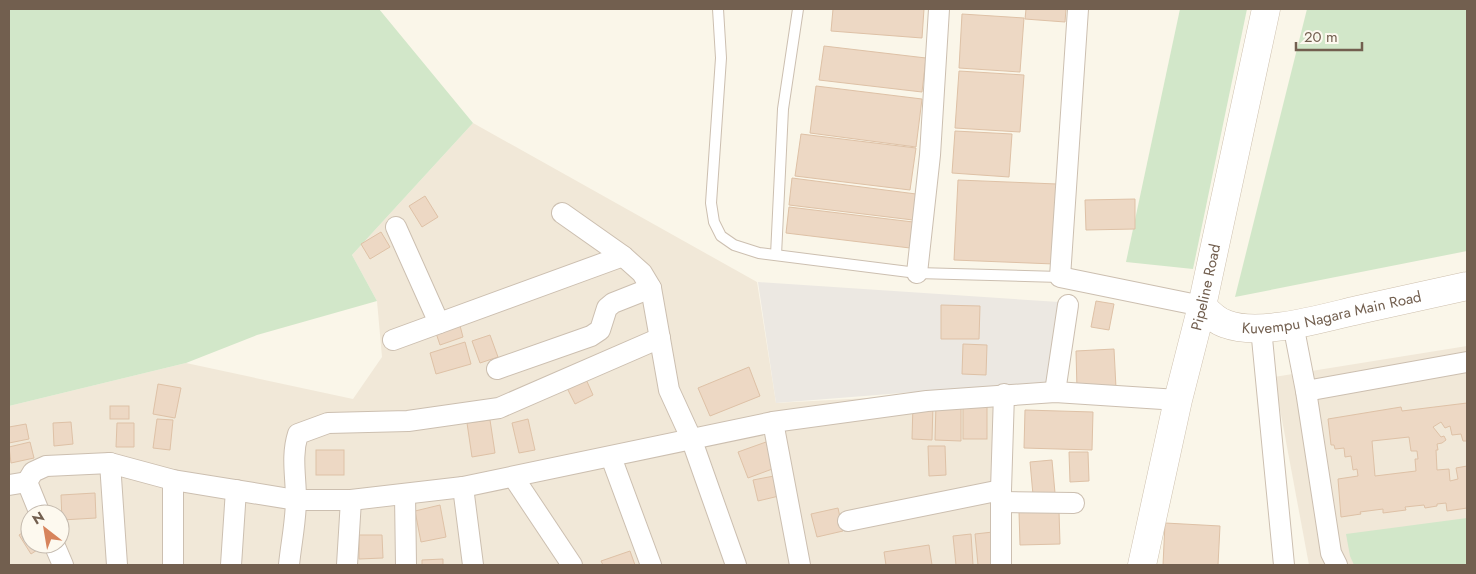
<svg xmlns="http://www.w3.org/2000/svg" width="1476" height="574" viewBox="0 0 1476 574" font-family="Jost,sans-serif">
	<rect width="100%" height="100%" fill="#faf6e9"/>
	<g fill="#f1e8d8" fill-rule="evenodd">
		<path d="M473,123L757,282L776,403L1014,390L1010,565H9V406L186,363L353,399L382,357L377,301L352,255ZM30,514H60V544H30Z"/>
		<path d="M1467,346V565H1309L1274,377Z"/>
	</g>
	<path fill="#ece8e2" d="M758,282L1059,302V389L927,391L776,403Z"/>
	<g fill="#d2e7c9">
		<path d="M9,9H379L473,123L352,255L377,301L257,335L186,363L9,406Z"/>
		<path d="M1180,9H1247L1193,269L1126,262Z"/>
		<path d="M1307,9H1467V251L1235,297Z"/>
		<path d="M1467,518V565H1354L1350,556L1346,534Z"/>
	</g>
	<g fill="#edd8c4" stroke="#dec1a6" fill-rule="evenodd">
		<path d="M833,9H924L922,38L831,31Z"/>
		<path d="M1026,9H1066L1065,22L1025,19Z"/>
		<path d="M962,14L1024,18L1020,72L959,68Z"/>
		<path d="M824,46L926,58L922,92L819,80Z"/>
		<path d="M959,71L1024,75L1020,132L955,128Z"/>
		<path d="M816,86L922,99L916,147L810,133Z"/>
		<path d="M955,131L1012,134L1009,177L952,173Z"/>
		<path d="M801,134L916,148L910,190L795,176Z"/>
		<path d="M792,178L916,194L913,220L789,205Z"/>
		<path d="M958,180L1057,184L1054,264L954,260Z"/>
		<path d="M425,196L438,217L422,227L409,206Z"/>
		<path d="M1135,199V229L1086,230L1085,200Z"/>
		<path d="M789,207L913,222L910,248L786,233Z"/>
		<path d="M381,232L390,247L370,259L361,244Z"/>
		<path d="M1096,301L1114,304L1109,330L1091,327Z"/>
		<path d="M941,305L980,306L979,339H941Z"/>
		<path d="M459,322L463,337L440,345L435,330Z"/>
		<path d="M490,335L498,357L480,363L472,341Z"/>
		<path d="M465,342L471,364L436,374L430,353Z"/>
		<path d="M963,344L987,345L986,375L962,374Z"/>
		<path d="M1114,349L1116,388L1077,390L1076,351Z"/>
		<path d="M749,367L760,396L710,416L698,388Z"/>
		<path d="M585,377L593,395L575,404L566,386Z"/>
		<path d="M158,384L181,388L175,418L153,414Z"/>
		<rect x="963" y="401" width="24" height="38"/>
		<path d="M1467,403V441H1463L1461,434L1452,435L1450,426L1445,428L1441,422L1433,427L1441,437L1444,436L1446,440L1442,443L1437,444L1438,450H1436L1437,470L1449,469L1450,481L1458,479L1456,468L1467,466V508L1447,511L1446,503L1437,504V506L1425,508L1424,505L1405,507L1406,510L1383,513V509L1360,512L1361,514L1341,517L1338,479L1358,476L1357,469L1353,470L1351,456L1345,457L1344,448L1335,449L1334,445H1331L1328,419L1401,407L1402,411ZM1409,437L1411,451H1417L1418,459H1415L1416,471L1375,476L1372,441Z"/>
		<path d="M913,404H933L932,440L912,439Z"/>
		<path d="M936,404H961V441L935,440Z"/>
		<rect x="110" y="406" width="19" height="13"/>
		<path d="M1025,410L1093,412L1092,450L1024,448Z"/>
		<path d="M157,419L173,420L170,450L153,448Z"/>
		<path d="M528,419L535,450L519,453L512,423Z"/>
		<path d="M490,420L495,453L472,457L467,423Z"/>
		<path d="M71,422L73,444L54,446L53,423Z"/>
		<path d="M117,423H134V447H116Z"/>
		<path d="M26,424L29,439L9,443V427Z"/>
		<path d="M30,442L34,458L11,463L9,447Z"/>
		<path d="M766,442L775,468L748,478L738,452Z"/>
		<path d="M928,446H945L946,475L929,476Z"/>
		<rect x="316" y="450" width="28" height="25"/>
		<path d="M1069,452H1088L1089,481L1070,482Z"/>
		<path d="M1052,460L1055,493L1033,495L1030,462Z"/>
		<path d="M774,476L779,496L758,501L753,480Z"/>
		<path d="M95,493L96,518L62,520L61,495Z"/>
		<path d="M440,505L446,537L421,542L415,511Z"/>
		<path d="M838,508L843,531L817,537L811,514Z"/>
		<path d="M1059,511L1060,544L1020,545L1019,512Z"/>
		<path d="M1165,523L1220,526L1218,565H1163Z"/>
		<path d="M30,528V544H44L45,545L31,554L19,535Z"/>
		<path d="M993,532L996,565H978L975,534Z"/>
		<path d="M971,534L973,565H956L953,536Z"/>
		<path d="M359,535H382L383,558L359,559Z"/>
		<path d="M929,545L932,565H886L884,552Z"/>
		<path d="M630,551L635,565H603L601,561Z"/>
		<path d="M443,559V565H422V560Z"/>
	</g>
	<g fill="none" stroke-linecap="round" stroke-linejoin="round">
		<defs>
			<g id="lane">
				<path d="M718,9L721,58L711,203L714,222L721,236L734,245L759,253L917,273L1060,277"/>
				<path d="M776,255L783,109L798,9"/>
			</g>
			<g id="street">
				<path d="M1078,9L1060,277L1202,306"/>
				<path d="M562,213L623,256L642,273L651,288L669,390L691,438L736,565"/>
				<path d="M396,227L439,323"/>
				<path d="M917,273L930,155L939,9"/>
				<path d="M1293,324L1306,391L1331,553L1337,565"/>
				<path d="M1261,328L1284,565"/>
				<path d="M393,340L623,256"/>
				<path d="M497,369L591,336L600,330L607,308L613,303L651,288"/>
				<path d="M1306,391L1467,362"/>
				<path d="M1055,392L1068,305"/>
				<path d="M773,422L800,565"/>
				<path d="M611,457L651,565"/>
				<path d="M110,463L117,565"/>
				<path d="M514,478L572,565"/>
				<path d="M9,485L27,482"/>
				<path d="M463,487L473,565"/>
				<path d="M405,495L406,565"/>
				<path d="M1001,502L1074,503"/>
				<path d="M40,514L27,482L33,472L46,466L110,463L173,480L296,500H351L463,487L773,422L927,401L1055,392L1178,400"/>
				<path d="M848,521L1001,490"/>
				<path d="M54,544L63,565"/>
				<path d="M173,565V480"/>
				<path d="M231,565L236,490"/>
				<path d="M289,565C291,544 296,521 296,499C296,477 291,456 298,434L328,423L408,421L499,408L660,338"/>
				<path d="M347,565L351,500"/>
				<path d="M1001,565V490L1004,394"/>
			</g>
			<g id="secondary">
				<path id="s1" d="M1202,306C1209,313 1216,321 1226,324C1260,337 1323,318 1358,310C1395,302 1431,294 1467,286"/>
				<path id="s2" d="M1142,565L1178,400L1202,306L1266,9"/>
			</g>
		</defs>
		<use href="#lane" stroke="#ccbfb0" stroke-width="12"/>
		<use href="#street" stroke="#ccbfb0" stroke-width="22"/>
		<use href="#secondary" stroke="#cec0ae" stroke-width="29"/>
		<use href="#lane" stroke="#fff" stroke-width="10"/>
		<use href="#street" stroke="#fff" stroke-width="20"/>
		<use href="#secondary" stroke="#fff" stroke-width="28"/>
	</g>
	<g text-anchor="middle" stroke-width="4.5" stroke-linejoin="round" paint-order="stroke">
		<g font-size="15" fill="#725f4f" stroke="#fdf9ef">
			<text dy="5" stroke="none"><textPath href="#s2" startOffset="285">Pipeline Road</textPath></text>
			<text dy="5" stroke="none"><textPath href="#s1" startOffset="138">Kuvempu Nagara Main Road</textPath></text>
		</g>
	</g>
	<rect width="1476" height="574" fill="none" stroke="#725f4f" stroke-width="20"/>
	<g transform="translate(45 529) rotate(329)"><circle r="24" fill="#fdf9ef" stroke="#c5bbaf"/>
	<path d="M0-4L9 19L0 12L-9 19Z" fill="#d7845c"/>
	<text y="-8" font-size="14" font-weight="bold" text-anchor="middle" fill="#725f4f">N</text>
	</g>
	<path d="M1296 42v8h66v-8" fill="none" stroke="#725f4f" stroke-width="2.5"/>
	<text x="1304" y="42" font-size="15" fill="#725f4f" stroke="#fdf9ef" stroke-width="4" paint-order="stroke">20 m</text>
</svg>
